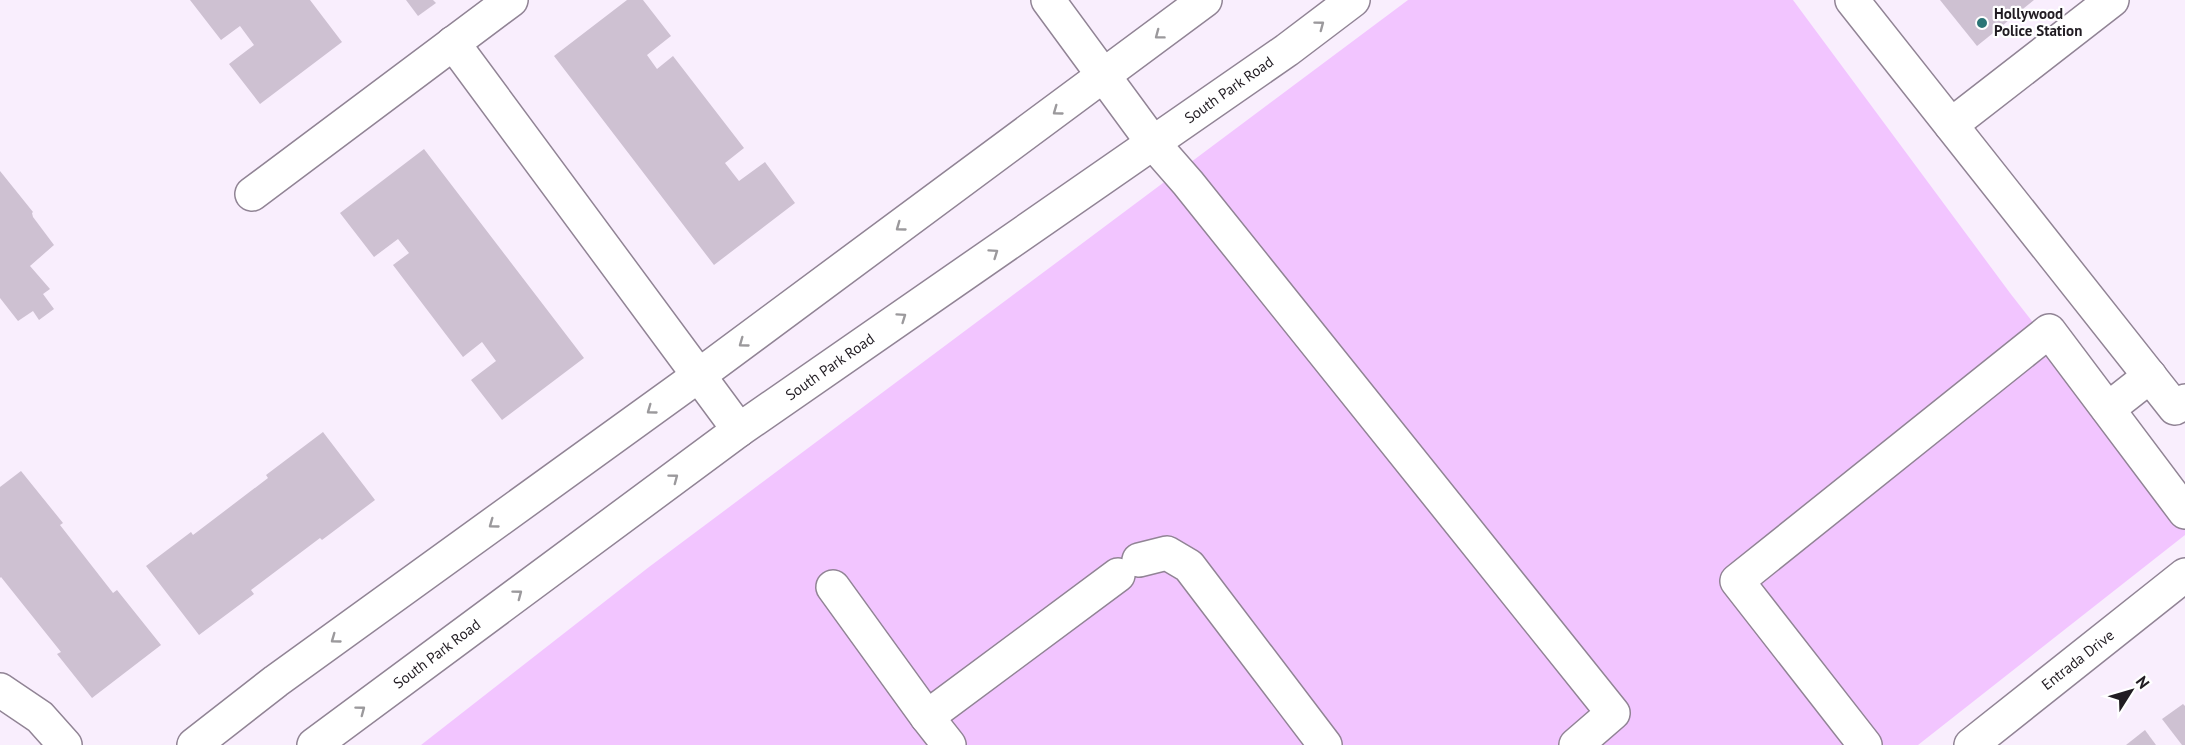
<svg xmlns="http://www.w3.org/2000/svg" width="2185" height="745" viewBox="0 0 2185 745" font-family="'PT Sans',sans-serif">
	<rect width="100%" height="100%" fill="#f9eefd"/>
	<path fill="#f2c5ff" d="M1408,0H1793L2010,293L2185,517V535L1918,745H421L649,567Z"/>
	<g fill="#cec1d2">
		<path d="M190,0H310L342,42L260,104L229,64L254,45L240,26L221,40Z"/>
		<path d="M406,0H433L436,3L418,16Z"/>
		<path d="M627,0H643L671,36L647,55L657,69L673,56L744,148L725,163L739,181L765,162L795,203L714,265L554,56Z"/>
		<path d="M1940,0H2034L1977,46Z"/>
		<path d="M424,149L584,358L502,420L471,380L496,361L482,342L463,357L393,265L409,253L398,239L374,257L340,213Z"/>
		<path d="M0,171L33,212L32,213L33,217L54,245L30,266L50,289L43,294L54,309L39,320L33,311L18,321L0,298Z"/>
		<path d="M323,432L375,500L322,540L320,538L251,590L254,594L199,635L146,566L191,532L193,535L268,478L266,475Z"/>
		<path d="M21,471L63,523L60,525L113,593L117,590L161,645L92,698L57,654L61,652L1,577L0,578V487Z"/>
		<path d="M2183,704L2185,706V745H2182L2162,719Z"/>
		<path d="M2145,730L2156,745H2126Z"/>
	</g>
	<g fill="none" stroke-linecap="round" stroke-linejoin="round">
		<defs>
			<g id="minor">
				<path d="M1048,0L1153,143L1188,183L1613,713L1576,745"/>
				<path d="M1852,0L2175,408L2185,401"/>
				<path d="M453,43L739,430"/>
				<path d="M1951,125L2112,0"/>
				<path d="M252,194L511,0"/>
				<path d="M2108,409L2150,376"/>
				<path d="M1139,560L1167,553L1189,566L1325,745"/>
				<path d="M833,587L927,717"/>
				<path d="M0,690L40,717L65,745"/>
				<path d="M194,745L276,681L698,376L1205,0"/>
				<path d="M314,745L739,430L1287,50L1353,0"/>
				<path d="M949,745L927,717L1118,575"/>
				<path d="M1865,745L1737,581L2049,331L2185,512"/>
				<path d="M1971,745L2185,575"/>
			</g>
		</defs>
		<use href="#minor" stroke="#918495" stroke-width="36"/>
		<use href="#minor" stroke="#fff" stroke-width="33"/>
	</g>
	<defs><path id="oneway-chevron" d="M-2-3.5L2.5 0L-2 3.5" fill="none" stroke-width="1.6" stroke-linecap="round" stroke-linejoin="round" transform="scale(1.5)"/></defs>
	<g stroke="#9b999c">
		<use href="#oneway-chevron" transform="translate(1320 25) rotate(-37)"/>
		<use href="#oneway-chevron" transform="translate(1159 35) rotate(143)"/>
		<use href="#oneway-chevron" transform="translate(1057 111) rotate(144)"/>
		<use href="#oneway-chevron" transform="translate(900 227) rotate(144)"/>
		<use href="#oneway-chevron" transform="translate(994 253) rotate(-35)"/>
		<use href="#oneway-chevron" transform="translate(902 317) rotate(-35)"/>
		<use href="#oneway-chevron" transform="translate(743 343) rotate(144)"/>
		<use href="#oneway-chevron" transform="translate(651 410) rotate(144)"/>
		<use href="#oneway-chevron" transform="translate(674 478) rotate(-37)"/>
		<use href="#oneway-chevron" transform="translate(493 524) rotate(144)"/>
		<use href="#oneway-chevron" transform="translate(518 594) rotate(-37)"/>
		<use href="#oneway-chevron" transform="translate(335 639) rotate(144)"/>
		<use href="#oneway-chevron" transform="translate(361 710) rotate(-37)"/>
	</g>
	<circle fill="#2b7576" stroke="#fff" stroke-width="2" cx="1982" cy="23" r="6"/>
	<g text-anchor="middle" stroke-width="4.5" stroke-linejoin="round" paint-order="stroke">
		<g font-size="15" font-weight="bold" fill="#211c22" stroke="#fff" text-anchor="start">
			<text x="1994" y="19">Hollywood<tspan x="1994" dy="17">Police Station</tspan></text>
		</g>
		<g font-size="15" fill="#211c22" stroke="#fff">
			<text transform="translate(1229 90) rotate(-35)" y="5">South Park Road</text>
			<text transform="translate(830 367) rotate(-35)" y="5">South Park Road</text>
			<text transform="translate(437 654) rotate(-37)" y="5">South Park Road</text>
			<text transform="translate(2078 660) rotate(-38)" y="5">Entrada Drive</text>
		</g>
	</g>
	<g transform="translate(2131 691) rotate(53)" stroke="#ffffff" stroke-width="4.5" paint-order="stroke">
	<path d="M0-4.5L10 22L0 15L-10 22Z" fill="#211c22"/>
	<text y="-9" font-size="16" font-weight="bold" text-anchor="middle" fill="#211c22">N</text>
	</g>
</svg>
